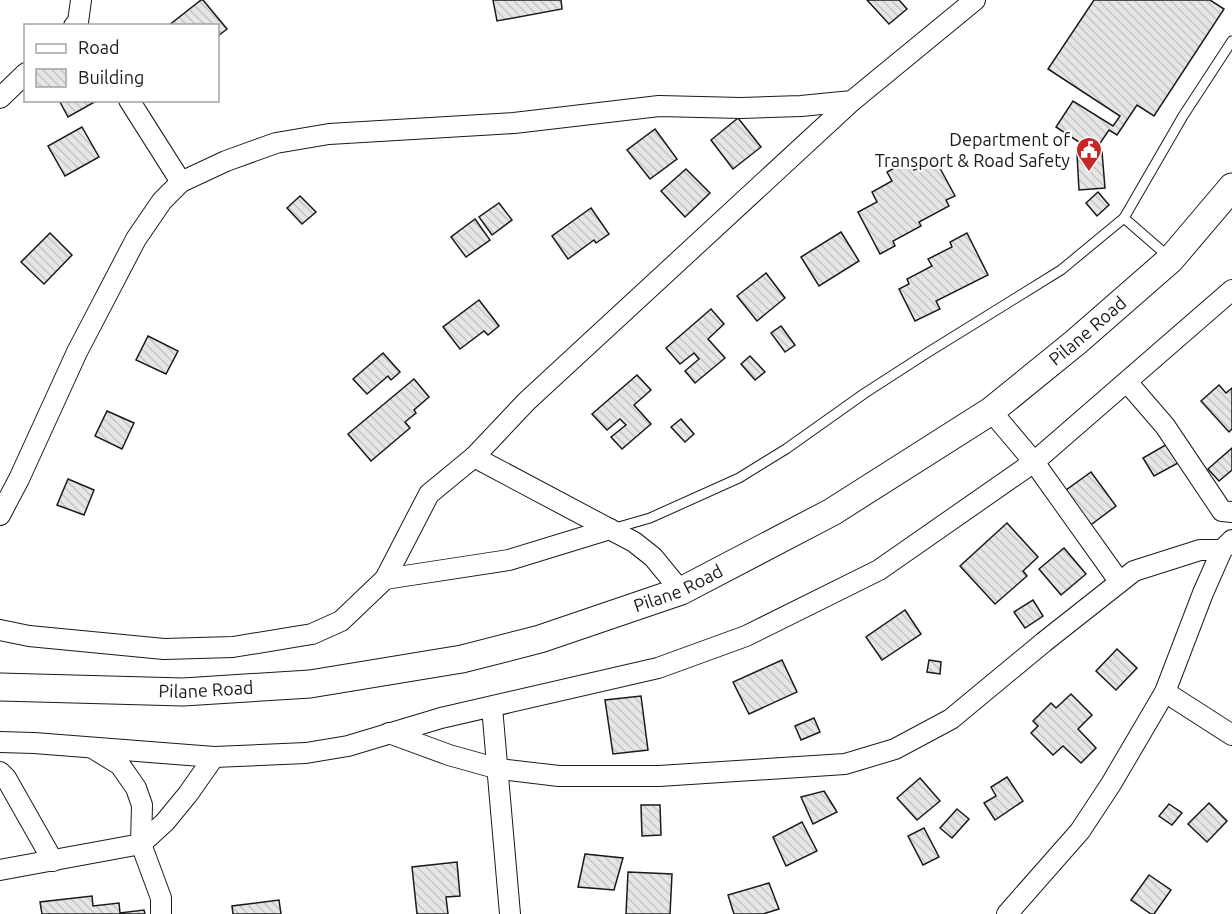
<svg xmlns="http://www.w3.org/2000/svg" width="1232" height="914" viewBox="0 0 1232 914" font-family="Ubuntu,sans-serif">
	<defs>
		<pattern id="building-back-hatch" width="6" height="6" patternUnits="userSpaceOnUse" patternTransform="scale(1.5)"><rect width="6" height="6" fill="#e6e6e6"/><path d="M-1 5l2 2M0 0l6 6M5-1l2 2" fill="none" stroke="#c5c5c5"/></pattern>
	</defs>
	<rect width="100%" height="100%" fill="#fff"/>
	<g fill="url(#building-back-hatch)" stroke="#1a1a1a" stroke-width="1.5">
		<path d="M201,0H203L227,29L218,36V26H168Z"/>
		<path d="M493,0H561L562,9L497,21Z"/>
		<path d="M867,0H899L907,9L889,24Z"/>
		<path d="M1094,0H1210L1224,9L1154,116L1137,105L1117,135L1109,130L1094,152L1056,127L1073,101L1113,126L1120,116L1048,69Z"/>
		<path d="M59,100H98L68,117Z"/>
		<path d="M738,118L761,147L733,169L711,140Z"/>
		<path d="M82,127L99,157L65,176L48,146Z"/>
		<path d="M655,129L677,159L650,179L627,150Z"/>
		<path d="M1102,152L1105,188L1079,190L1077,154Z"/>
		<path d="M935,159L955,196L946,200L949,206L919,222L921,226L893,241L895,246L880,254L858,212L877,202L872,192L892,181L887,172L909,160L914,170Z"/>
		<path d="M686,169L710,193L685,217L661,191Z"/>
		<path d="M1098,192L1109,205L1097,216L1086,203Z"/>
		<path d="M300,196L316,212L302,224L287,208Z"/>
		<path d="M499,203L512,220L492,235L479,217Z"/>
		<path d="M591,208L609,234L596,243L594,240L568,259L552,236Z"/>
		<path d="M475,219L490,240L466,257L451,237Z"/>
		<path d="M841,232L859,261L819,286L801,257Z"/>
		<path d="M50,233L72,255L44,284L21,262Z"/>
		<path d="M967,233L988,275L936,301L940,309L915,321L899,289L909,284L907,279L932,266L928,259L952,247L950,242Z"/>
		<path d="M766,273L785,298L757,321L737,296Z"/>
		<path d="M479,300L499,326L488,335L484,331L460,349L443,327Z"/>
		<path d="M711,309L724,324L708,339L725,358L695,383L685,371L699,359L694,353L680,364L666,348Z"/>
		<path d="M781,326L795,345L785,352L771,333Z"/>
		<path d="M148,336L178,351L166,374L136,360Z"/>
		<path d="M383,353L400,372L391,380L388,376L367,394L353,379Z"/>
		<path d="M750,356L765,372L755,380L741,364Z"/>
		<path d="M637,375L651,390L634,405L651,424L622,449L611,437L626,425L620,419L607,430L592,414Z"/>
		<path d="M414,379L429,397L414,410L416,413L405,422L410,428L371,461L348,434Z"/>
		<path d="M1219,385L1226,393L1232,388V429L1229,432L1201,401Z"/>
		<path d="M107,411L134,423L122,449L95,436Z"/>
		<path d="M681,419L694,434L685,442L671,427Z"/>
		<path d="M1169,443L1180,462L1154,476L1143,458Z"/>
		<path d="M1232,448V470L1219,481L1208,469Z"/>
		<path d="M1091,472L1116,506L1088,527L1062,493Z"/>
		<path d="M68,479L94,490L84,515L57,505Z"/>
		<path d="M1007,523L1038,557L1023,571L1027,576L995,604L960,566Z"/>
		<path d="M1064,548L1086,574L1061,595L1039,569Z"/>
		<path d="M1033,600L1043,616L1025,628L1014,612Z"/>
		<path d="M905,610L921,634L882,660L866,637Z"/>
		<path d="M1117,649L1137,668L1116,690L1096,671Z"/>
		<path d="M782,660L797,692L749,714L733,682Z"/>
		<path d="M929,660L941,662L940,674L927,672Z"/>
		<path d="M1071,694L1092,715L1078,729L1096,748L1081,763L1063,746L1053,755L1031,733L1038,726L1033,721L1051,703L1056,708Z"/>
		<path d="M641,696L648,750L613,754L605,700Z"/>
		<path d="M814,718L820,732L801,740L795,726Z"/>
		<path d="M1007,777L1023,801L995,820L984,803L996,796L991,787Z"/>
		<path d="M920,778L940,801L917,820L897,798Z"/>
		<path d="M824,791L837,812L813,824L801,797Z"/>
		<path d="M1209,803L1227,821L1207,842L1188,824Z"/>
		<path d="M1169,804L1182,813L1172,825L1159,816Z"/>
		<path d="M641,805H660L661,835L642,836Z"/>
		<path d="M957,809L969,819L952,838L940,828Z"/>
		<path d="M802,822L817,851L786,866L773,837Z"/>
		<path d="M924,828L939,857L923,865L908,836Z"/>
		<path d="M585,854L623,858L614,890L578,887Z"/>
		<path d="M457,862L460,896L446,897L448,914H417L412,867Z"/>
		<path d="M628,872L672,874L670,914H626Z"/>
		<path d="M1149,875L1171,890L1154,914H1151L1131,900Z"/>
		<path d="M769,883L779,909L763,914H734L728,895Z"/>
		<path d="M92,896L93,906L119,903L120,913L144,910L145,914H42L40,902Z"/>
		<path d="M279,900L281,914H233L232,906Z"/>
	</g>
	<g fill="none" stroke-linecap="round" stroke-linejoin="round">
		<defs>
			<g id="lane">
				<path d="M1124,218L1170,258"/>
				<path d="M612,529L650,518L739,478L786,449L865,393L927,353L1061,270L1124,218L1183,116L1232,41"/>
			</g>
			<g id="street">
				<path d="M74,26L78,22L81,0"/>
				<path d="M0,98L26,73"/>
				<path d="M129,100L181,182"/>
				<path d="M1127,382L1165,426L1222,511L1232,512"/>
				<path d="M991,411L1034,462L1119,581"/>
				<path d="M0,515L19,479L77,352L136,239L162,201L181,182L226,161L276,143L329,134L514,123L659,106L741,108L801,106L852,101L975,0"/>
				<path d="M385,579L509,560L610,529"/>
				<path d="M681,591L653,557L634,542L474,457L527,401L852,101"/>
				<path d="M0,630L29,636L164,649L233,647L312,634L341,621L385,579L429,494L474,457"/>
				<path d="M1165,692L1232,735"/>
				<path d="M492,707L510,914"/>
				<path d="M389,733L449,755L499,769L559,776H659L845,764L895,749L951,719L1044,642L1134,571L1200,550H1222"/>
				<path d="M0,742L34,743L214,757L306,753L348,746L441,718L658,668L746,636L879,570L1034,462L1232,290"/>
				<path d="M94,749L120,765L136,788L142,805L141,844L161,898V914"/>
				<path d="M0,772L6,778L53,861"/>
				<path d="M0,870L141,844L165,822L188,794L214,757"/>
				<path d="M1007,914L1080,831L1111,784L1165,692L1203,593L1222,550L1232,540"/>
			</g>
			<g id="secondary">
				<path id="s1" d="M0,687L183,692L310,684L462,659L540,639L681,591L832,512L991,411L1076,342L1171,259L1232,187"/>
			</g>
		</defs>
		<use href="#lane" stroke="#1a1a1a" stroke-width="11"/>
		<use href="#street" stroke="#1a1a1a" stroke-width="22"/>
		<use href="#secondary" stroke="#1a1a1a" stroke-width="29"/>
		<use href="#lane" stroke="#fff" stroke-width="9"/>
		<use href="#street" stroke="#fff" stroke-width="20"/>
		<use href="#secondary" stroke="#fff" stroke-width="27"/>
	</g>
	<defs>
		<symbol id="civic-pin" viewBox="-11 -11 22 30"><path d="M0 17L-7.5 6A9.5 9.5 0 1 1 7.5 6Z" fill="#c62828" stroke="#fff"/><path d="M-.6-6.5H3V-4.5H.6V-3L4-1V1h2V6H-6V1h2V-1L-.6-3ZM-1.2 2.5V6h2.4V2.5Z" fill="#fff"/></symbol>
	</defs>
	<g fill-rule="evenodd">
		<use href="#civic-pin" x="1074" y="135" width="30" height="40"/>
	</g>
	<g text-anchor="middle" stroke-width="4.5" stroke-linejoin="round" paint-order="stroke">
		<g font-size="18" fill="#1a1a1a" stroke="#fff" text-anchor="end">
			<text x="1070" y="146">Department of<tspan x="1070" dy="21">Transport &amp; Road Safety</tspan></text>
		</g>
		<g font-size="18" fill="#1a1a1a" stroke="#fff">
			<text dy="6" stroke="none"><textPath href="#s1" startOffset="1178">Pilane Road</textPath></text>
			<text dy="6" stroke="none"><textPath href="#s1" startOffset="692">Pilane Road</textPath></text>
			<text dy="6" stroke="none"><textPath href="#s1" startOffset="206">Pilane Road</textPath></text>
		</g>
	</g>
	<rect x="24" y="24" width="195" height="78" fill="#ffffff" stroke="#a3a3a3" stroke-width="1.5"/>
	<rect x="36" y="44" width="30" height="9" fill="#ffffff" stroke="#a3a3a3" stroke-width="1.5"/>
	<text x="78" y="54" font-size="18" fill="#1a1a1a">Road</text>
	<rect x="36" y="69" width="30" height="18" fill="url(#building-back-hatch)" stroke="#a3a3a3" stroke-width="1.5"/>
	<text x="78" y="84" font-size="18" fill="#1a1a1a">Building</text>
</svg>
